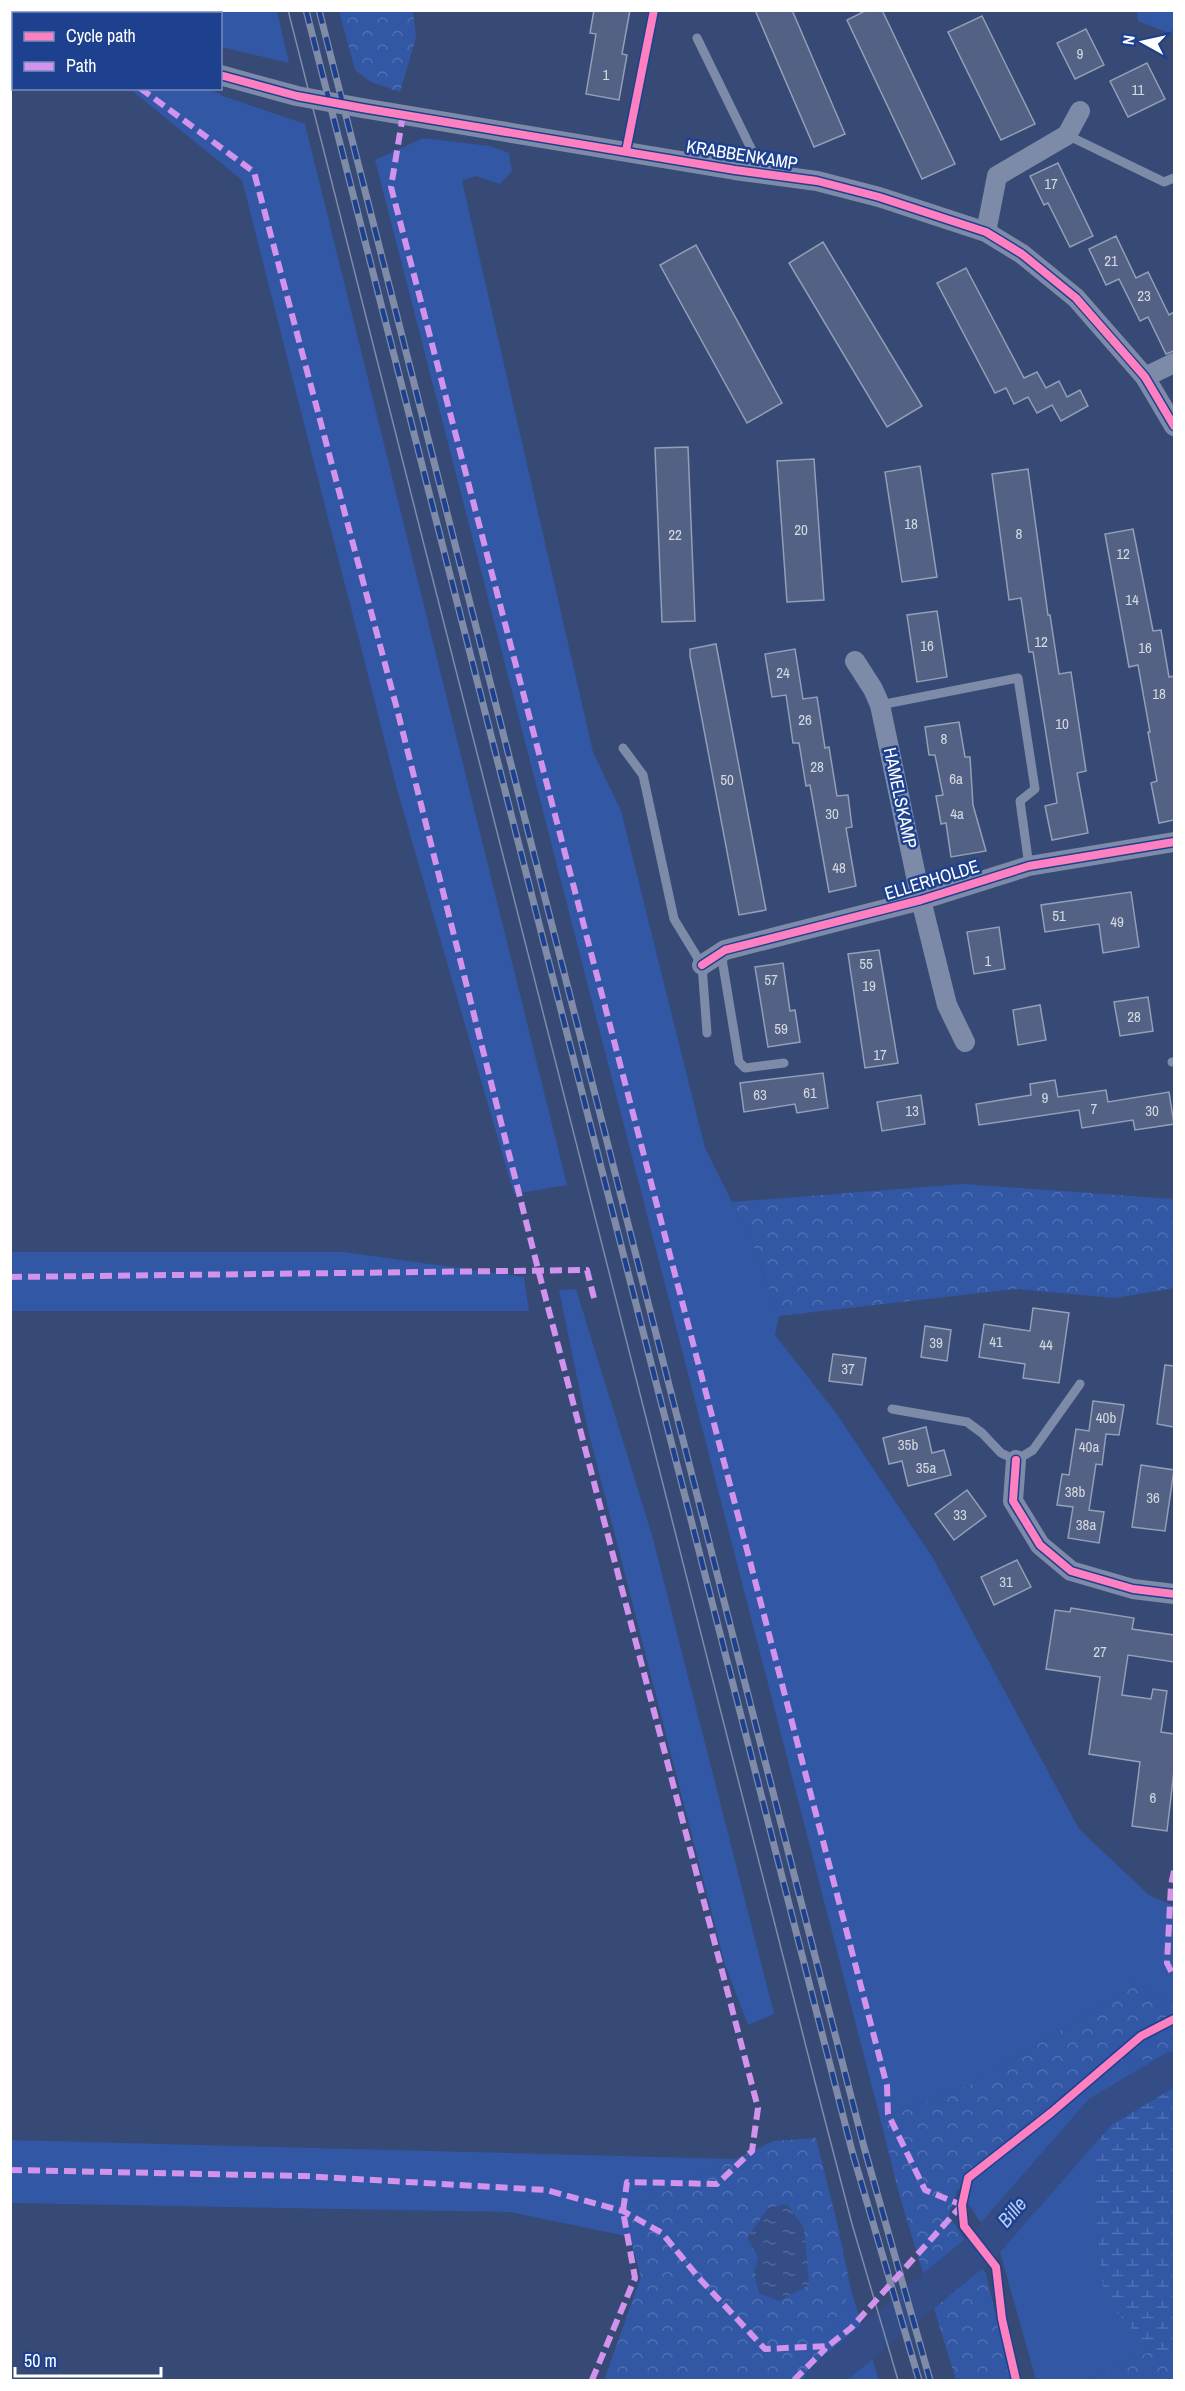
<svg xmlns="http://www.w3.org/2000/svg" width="1185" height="2391" viewBox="0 0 1185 2391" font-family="'Archivo Narrow',sans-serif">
	<defs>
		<pattern id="forest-crowns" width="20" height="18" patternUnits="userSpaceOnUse" patternTransform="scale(1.5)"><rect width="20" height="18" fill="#3157a5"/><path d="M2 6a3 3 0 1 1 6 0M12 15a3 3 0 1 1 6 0" fill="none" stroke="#5070b2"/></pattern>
		<pattern id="wetland-marsh" width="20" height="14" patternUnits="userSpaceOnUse" patternTransform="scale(1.5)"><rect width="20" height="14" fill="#3157a5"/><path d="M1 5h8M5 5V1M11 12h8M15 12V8" fill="none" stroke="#5070b2"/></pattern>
		<pattern id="water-ripples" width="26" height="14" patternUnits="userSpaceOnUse" patternTransform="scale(1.5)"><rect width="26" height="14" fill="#344d86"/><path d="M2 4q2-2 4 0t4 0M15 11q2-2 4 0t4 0" fill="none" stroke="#526898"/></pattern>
	</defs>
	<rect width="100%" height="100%" fill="#374a75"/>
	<g fill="#3157a5">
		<path d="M200,11H277L289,63L221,47L220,14L199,13Z"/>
		<path d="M1137,11H1174V35L1138,21Z"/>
		<path d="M130,89H210L223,96L305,124L567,1185L514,1194L398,793L242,180Z"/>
		<path d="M423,138L490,146L509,153L512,171L500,184L475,176L462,181L593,752L621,811L705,1148L752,1242L779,1316L775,1335L836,1413L933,1558L1079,1829L1149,1895L1174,1906V2002L1164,2001L1134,1982L1130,1989L969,2085L880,2118L375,160Z"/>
		<path d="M11,1252H343L524,1277L529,1311H11Z"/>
		<path d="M576,1289L652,1535L774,2014L748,2025L725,1965L587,1426L559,1290Z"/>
		<path d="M1174,2058V2351H1152L1086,2380H1036L1000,2252L958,2188L1048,2104L1115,2062Z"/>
		<path d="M11,2140L735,2159L623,2211L631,2237L510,2212L11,2203Z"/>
		<path d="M851,2290L879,2380H805Z"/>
	</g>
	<g fill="url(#forest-crowns)">
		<path d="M339,11H413L416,37L400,92L371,82L355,70Z"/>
		<path d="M963,1184L1174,1199V1288L1115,1298L1015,1289L779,1316L752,1242L732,1202Z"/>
		<path d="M1134,1982L1164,2001L1174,2002V2058L1115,2062L1048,2104L958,2188L949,2215L986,2274L1011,2380H956L901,2201L880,2118L969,2085L1130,1989Z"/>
		<path d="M816,2138L838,2227L851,2290L805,2380H604L641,2277L623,2211L774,2141Z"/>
		<path d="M1152,2351H1174V2380H1086Z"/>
	</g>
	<path fill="url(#wetland-marsh)" d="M1174,2080V2357L1152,2351L1104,2298L1092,2177L1109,2107Z"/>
	<path fill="url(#water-ripples)" d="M787,2204L804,2228L809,2285L779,2301L759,2293L754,2273L758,2257L747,2238L768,2208Z"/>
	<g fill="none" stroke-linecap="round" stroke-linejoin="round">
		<path stroke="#344d86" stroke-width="34" d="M821,2380L983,2246L1100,2112L1174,2068"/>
	</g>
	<g fill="#536284" stroke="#939eb7" stroke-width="1.5">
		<path d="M594,10H630L622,54L627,55L619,100L586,94L596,34L590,33Z"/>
		<path d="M755,10H792L845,134L814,147Z"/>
		<path d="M867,10H882L955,164L922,179L847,20Z"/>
		<path d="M982,16L1035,124L1001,140L948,32Z"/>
		<path d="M1086,29L1104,65L1075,79L1057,43Z"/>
		<path d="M1147,63L1165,99L1128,117L1110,81Z"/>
		<path d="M1058,163L1093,236L1070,247L1048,203L1044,205L1030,176Z"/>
		<path d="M1116,236L1136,278L1148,272L1169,315L1174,312V351L1166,354L1148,317L1140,321L1119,279L1106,285L1089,249Z"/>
		<path d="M823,242L922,406L887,427L789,263Z"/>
		<path d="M696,245L782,403L747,423L660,265Z"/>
		<path d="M966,268L1024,378L1037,372L1046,388L1059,381L1067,397L1080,390L1088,406L1061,421L1052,405L1037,413L1028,397L1014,404L1006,388L995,393L937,283Z"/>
		<path d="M688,447L695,621L662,622L655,448Z"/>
		<path d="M814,459L824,600L787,602L777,461Z"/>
		<path d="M920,466L937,577L902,582L885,472Z"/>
		<path d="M1028,469L1048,615H1050L1059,674L1071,672L1086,771L1077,773L1088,833L1052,840L1045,806L1057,803L1033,652H1029L1021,598L1009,600L992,474Z"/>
		<path d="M1133,529L1153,631L1161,630L1169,677L1174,676V820L1159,823L1151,783L1157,781L1148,732H1150L1138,665L1129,667L1105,534Z"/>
		<path d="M937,611L947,677L917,682L907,615Z"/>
		<path d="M716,644L766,910L739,915L690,656V649Z"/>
		<path d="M795,649L803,699L817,697L825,748L829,747L837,796L848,795L852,827L846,828L856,886L829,892L810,785L806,786L799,743H793L786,695L772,697L765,654Z"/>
		<path d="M959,722L965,757H970L973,805L986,851L951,857L946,823L941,824L936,796L943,795L935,755H929L925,727Z"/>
		<path d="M1131,892L1139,947L1103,953L1099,924L1045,932L1041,905Z"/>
		<path d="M999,927L1005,969L974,974L967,932Z"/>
		<path d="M879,950L898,1063L865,1068L848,954Z"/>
		<path d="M783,963L790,1011L795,1010L800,1042L768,1047L755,967Z"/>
		<path d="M1148,997L1153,1031L1120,1036L1114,1002Z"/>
		<path d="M1040,1005L1046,1040L1018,1045L1013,1010Z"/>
		<path d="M823,1073L828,1108L797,1113L795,1104L744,1112L740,1083Z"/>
		<path d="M1055,1080L1058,1097L1106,1090L1108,1102L1169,1092L1174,1124L1135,1130L1133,1120L1082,1128L1079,1110L979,1125L976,1104L1031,1095L1030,1084Z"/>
		<path d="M921,1095L925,1124L882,1131L877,1102Z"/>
		<path d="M1033,1308L1069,1313L1059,1383L1023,1378L1025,1364L979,1357L984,1324L1030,1331Z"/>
		<path d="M925,1326L951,1330L947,1361L921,1357Z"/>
		<path d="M833,1354L866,1358L862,1385L829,1381Z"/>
		<path d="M1165,1365L1174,1366V1427L1157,1424Z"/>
		<path d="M1093,1401L1124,1405L1119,1435L1106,1434L1102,1465L1096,1464L1089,1510L1104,1512L1099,1543L1068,1538L1073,1507L1057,1505L1062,1474L1069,1475L1076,1429L1089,1431Z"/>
		<path d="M926,1427L932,1453L944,1450L951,1475L908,1486L902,1461L889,1464L883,1438Z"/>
		<path d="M1141,1465L1174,1470L1165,1531L1132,1527Z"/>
		<path d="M967,1490L986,1516L954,1540L935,1514Z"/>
		<path d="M1017,1560L1031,1587L994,1605L981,1577Z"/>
		<path d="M1071,1608L1134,1618L1132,1629L1174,1635V1662L1128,1655L1122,1695L1151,1699L1153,1689L1167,1691L1161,1732L1174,1734V1771L1167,1831L1132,1826L1140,1762L1089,1754L1100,1677L1046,1669L1055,1610L1070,1612Z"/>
	</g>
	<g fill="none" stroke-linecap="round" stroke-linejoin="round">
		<g stroke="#7e8ba8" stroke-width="9">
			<path d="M697,38L763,173"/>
			<path d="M1067,135L1164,182L1174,178"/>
			<path d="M880,705L1018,678L1035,789L1020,801L1029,866"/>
			<path d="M623,748L643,775L674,919L702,965L707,1033"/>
			<path d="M721,953L739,1062L745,1068L784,1063"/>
			<path d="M1172,1062H1174"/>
			<path d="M892,1409L967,1422L982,1433L1001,1453L1016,1460L1033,1450L1080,1384"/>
		</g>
		<g stroke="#7e8ba8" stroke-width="20">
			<path d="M124,10L127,14"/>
			<path d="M220,75L297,96L362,108L735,170L817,181L879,197L986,232L1022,254L1076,298L1145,377L1174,426"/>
			<path d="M986,232L997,176L1067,135L1080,111"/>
			<path d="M1145,377L1174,363"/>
			<path d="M855,661L873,689L880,705L921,900L947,1005L965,1042"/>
			<path d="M702,965L725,950L921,900L1029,866L1174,842"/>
			<path d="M1016,1460L1013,1501L1040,1545L1071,1571L1133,1589L1174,1594"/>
		</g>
		<path stroke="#7f8ba7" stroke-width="1.5" d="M288,10L815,2082L852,2224L898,2380"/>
		<defs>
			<g id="rail">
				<path d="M306,10L852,2151L919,2380"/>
				<path d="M319,10L738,1656L864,2147L930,2380"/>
			</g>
		</defs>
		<use href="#rail" stroke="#7f8ba7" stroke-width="7"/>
		<use href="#rail" stroke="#1d408f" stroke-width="4.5" stroke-dasharray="14" stroke-linecap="butt"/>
		<g stroke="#d193ec" stroke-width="6" stroke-dasharray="12 6" stroke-linecap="butt">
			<path d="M48,10L51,14"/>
			<path d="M140,88L254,172L397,709L538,1269L758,2108L752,2151L717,2184L627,2182L623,2211L635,2278L592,2380"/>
			<path d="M403,115L391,187L887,2086L888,2114L925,2190L962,2205"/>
			<path d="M10,1277L587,1270L595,1302"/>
			<path d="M1174,1871L1171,1885L1167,1963L1174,1977"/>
			<path d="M10,2170L304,2176L546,2190L623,2211L662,2233L699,2278L765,2349L828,2346L851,2328L962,2205"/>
			<path d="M794,2380L826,2348"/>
		</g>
		<defs>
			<g id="cycleway">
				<path d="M220,75L297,96L362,108L735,170L817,181L879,197L986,232L1022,254L1076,298L1145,377L1174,426"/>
				<path d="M626,151L654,10"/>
				<path d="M702,965L725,950L921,900L1029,866L1174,842"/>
				<path d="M1016,1460L1013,1501L1040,1545L1071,1571L1133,1589L1174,1594"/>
				<path d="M1016,2380L1002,2319L996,2267L964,2226L962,2205L968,2178L1052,2112L1141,2036L1174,2019"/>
			</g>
		</defs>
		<use href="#cycleway" stroke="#1d408f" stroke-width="11"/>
		<use href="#cycleway" stroke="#ff80c0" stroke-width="8"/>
	</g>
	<g text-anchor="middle" stroke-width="5" stroke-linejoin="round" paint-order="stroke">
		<g font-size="15" fill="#d4d8e0">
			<text x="1080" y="59">9</text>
			<text x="606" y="80">1</text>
			<text x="1138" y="95">11</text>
			<text x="1051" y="189">17</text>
			<text x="1111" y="266">21</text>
			<text x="1144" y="301">23</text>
			<text x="911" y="529">18</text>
			<text x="801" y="535">20</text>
			<text x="1019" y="539">8</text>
			<text x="675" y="540">22</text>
			<text x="1123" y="559">12</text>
			<text x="1132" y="605">14</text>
			<text x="1041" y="647">12</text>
			<text x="927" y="651">16</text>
			<text x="1145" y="653">16</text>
			<text x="783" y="678">24</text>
			<text x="1159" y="699">18</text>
			<text x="805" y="725">26</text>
			<text x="1062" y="729">10</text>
			<text x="944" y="744">8</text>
			<text x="817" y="772">28</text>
			<text x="956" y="784">6a</text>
			<text x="727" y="785">50</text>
			<text x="832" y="819">30</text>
			<text x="957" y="819">4a</text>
			<text x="839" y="873">48</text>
			<text x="1059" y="921">51</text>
			<text x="1117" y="927">49</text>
			<text x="988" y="966">1</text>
			<text x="866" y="969">55</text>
			<text x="771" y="985">57</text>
			<text x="869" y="991">19</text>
			<text x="1134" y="1022">28</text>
			<text x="781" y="1034">59</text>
			<text x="880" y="1060">17</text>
			<text x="810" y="1098">61</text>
			<text x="760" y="1100">63</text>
			<text x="1045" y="1103">9</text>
			<text x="1094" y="1114">7</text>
			<text x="912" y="1116">13</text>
			<text x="1152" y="1116">30</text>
			<text x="996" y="1347">41</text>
			<text x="936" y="1348">39</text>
			<text x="1046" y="1350">44</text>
			<text x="848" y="1374">37</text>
			<text x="1106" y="1423">40b</text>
			<text x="908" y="1450">35b</text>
			<text x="1089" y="1452">40a</text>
			<text x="926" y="1473">35a</text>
			<text x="1075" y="1497">38b</text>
			<text x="1153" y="1503">36</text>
			<text x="960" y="1520">33</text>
			<text x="1086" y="1530">38a</text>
			<text x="1006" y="1587">31</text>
			<text x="1100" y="1657">27</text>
			<text x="1153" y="1803">6</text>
		</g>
		<g font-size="18" fill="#fff" stroke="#1d408f">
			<text transform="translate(742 155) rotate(9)" y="6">KRABBENKAMP</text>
			<text transform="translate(900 798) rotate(78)" y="6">HAMELSKAMP</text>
			<text transform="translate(932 880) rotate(-17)" y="6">ELLERHOLDE</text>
		</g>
		<g font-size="20" font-style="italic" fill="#b7cbf4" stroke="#1d408f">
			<text transform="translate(1012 2212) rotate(-49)" y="7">Bille</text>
		</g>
	</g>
	<rect width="1185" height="2391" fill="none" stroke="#ffffff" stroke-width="24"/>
	<rect x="12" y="12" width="210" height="78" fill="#1d408f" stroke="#778cbc" stroke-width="1.5"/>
	<rect x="24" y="32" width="30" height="9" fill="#ff80c0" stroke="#778cbc" stroke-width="1.5"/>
	<text x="66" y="42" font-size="18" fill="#ffffff">Cycle path</text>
	<rect x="24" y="62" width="30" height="9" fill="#d193ec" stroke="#778cbc" stroke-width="1.5"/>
	<text x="66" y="72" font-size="18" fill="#ffffff">Path</text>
	<g transform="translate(1143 42) rotate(278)" stroke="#1d408f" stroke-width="4.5" paint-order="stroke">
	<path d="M0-4.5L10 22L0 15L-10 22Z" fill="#ffffff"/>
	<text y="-9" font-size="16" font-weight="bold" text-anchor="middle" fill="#ffffff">N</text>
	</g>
	<path d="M15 2367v9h146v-9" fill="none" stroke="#ffffff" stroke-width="3"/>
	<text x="24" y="2367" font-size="18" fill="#ffffff" stroke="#1d408f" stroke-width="4.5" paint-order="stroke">50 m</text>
</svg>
